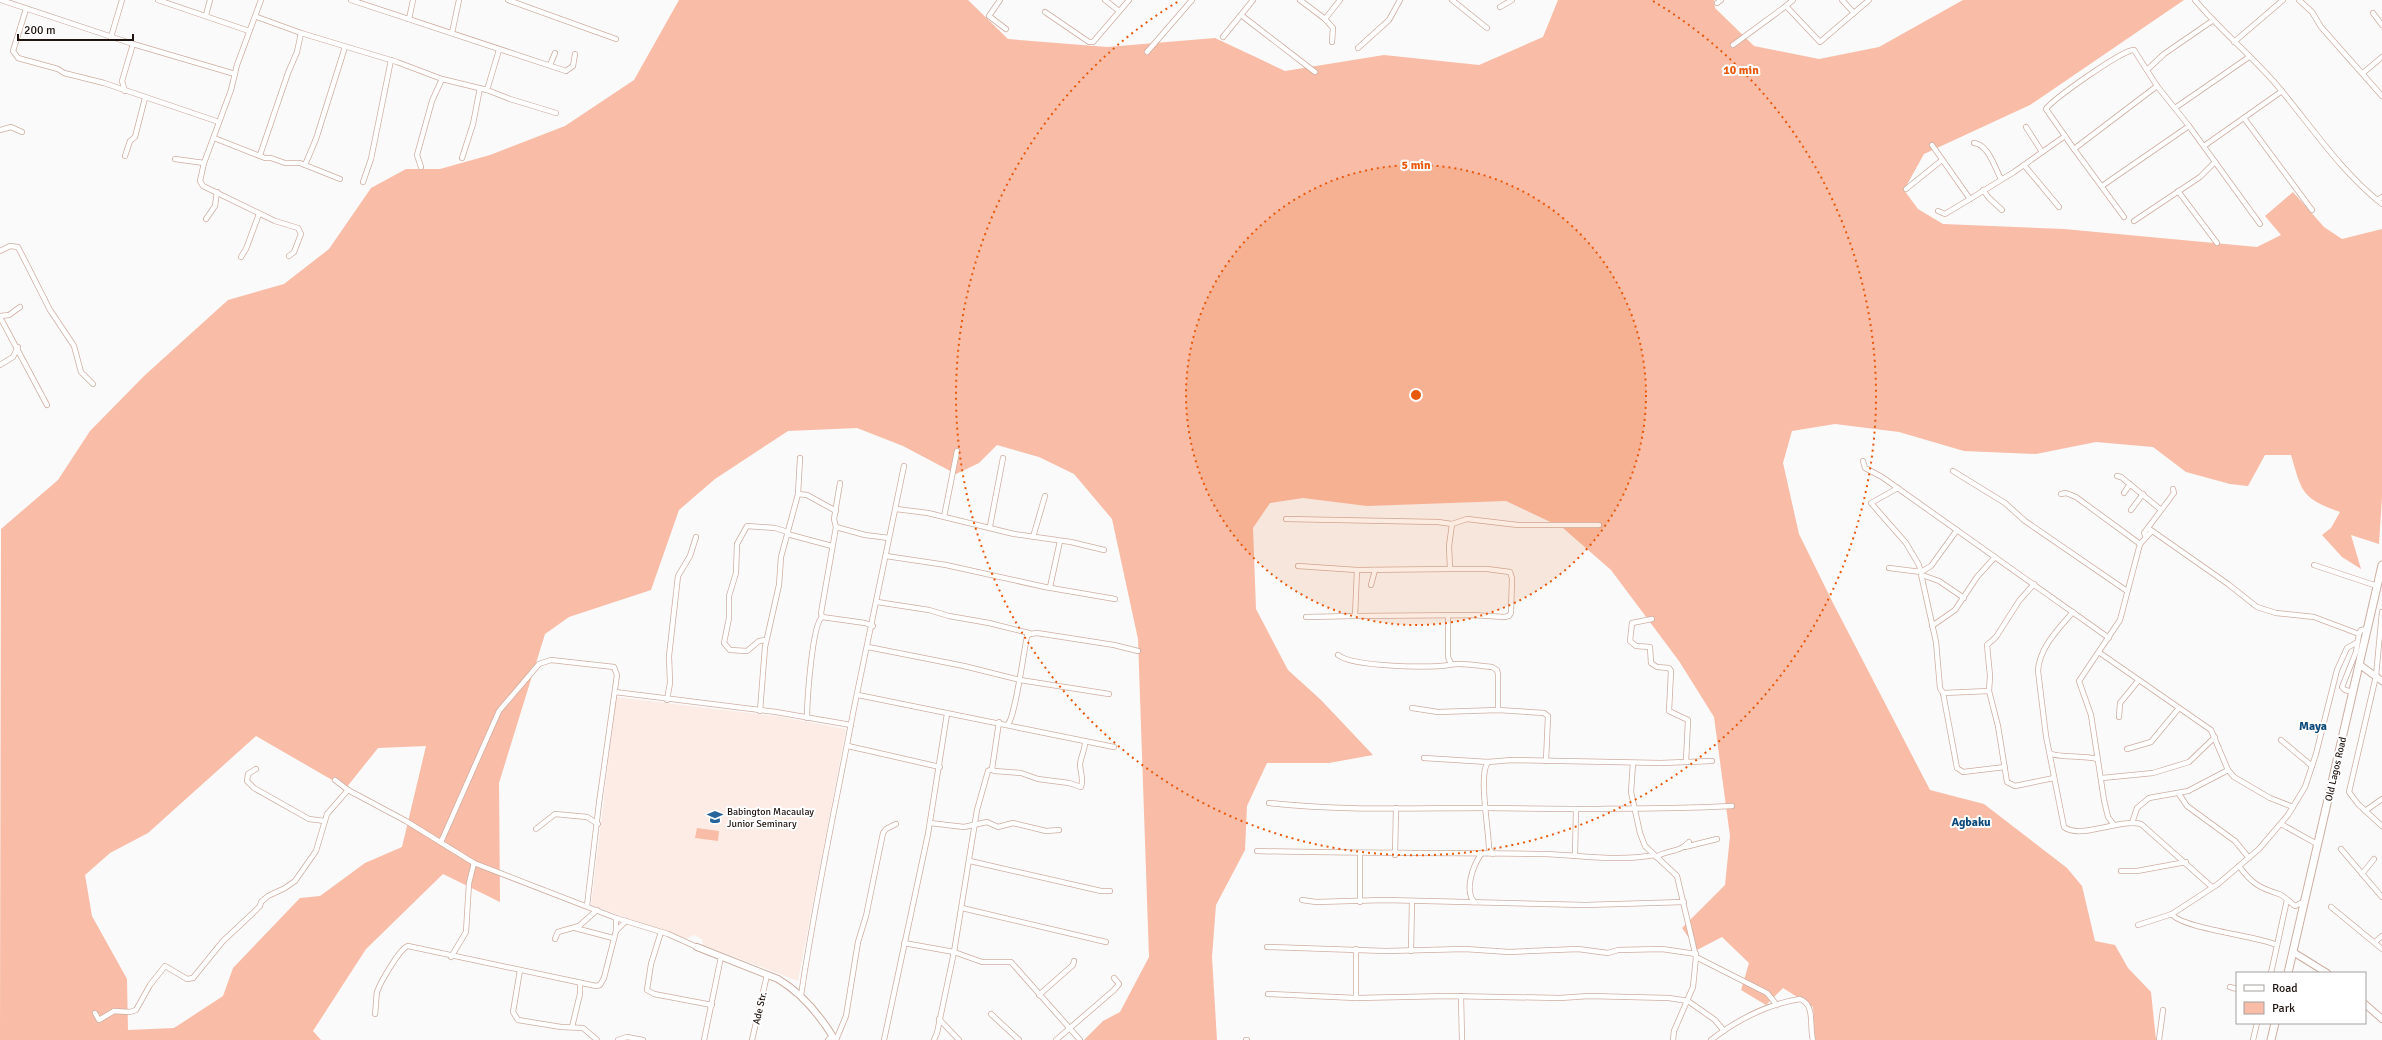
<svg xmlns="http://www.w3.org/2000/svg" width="2382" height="1040" viewBox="0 0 2382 1040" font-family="Signika,sans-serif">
	<rect width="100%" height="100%" fill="#fafafa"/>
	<path fill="#fdece6" d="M616,697L782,717L846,729L798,981L703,945L702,939L694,935L686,939L591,905Z"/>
	<g fill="#f9bca6" fill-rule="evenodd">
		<path d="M679,0H968L1008,39L1107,47L1215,38L1285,71L1384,55L1479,65L1543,37L1558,0H1714L1715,8L1754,46L1819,59L1879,47L1963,0H2184L2030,105L1924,154L1904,190L1918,209L1943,224L2064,229L2257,247L2281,235L2265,216L2293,192L2324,227L2342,239L2382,229V497L2379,544L2351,535L2361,569L2342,557L2322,535L2331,528L2340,512C2301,498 2302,492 2291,455H2265L2248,486L2230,484L2186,472L2153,447L2096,442L2036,454L1964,451L1899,432L1835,424L1792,431L1783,463L1799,534L1833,603L1930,790L1984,804L2067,868L2082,886L2095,941L2115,945L2128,968L2151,992L2156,1040H1815L1813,1007L1783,988L1766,1005L1741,990L1749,963L1722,937L1697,950L1682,928L1725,885L1730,836L1714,717L1679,661L1611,570L1563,528L1506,501L1367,506L1303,498L1270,503L1253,528L1256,609L1288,670L1321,700L1373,755L1329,763H1267L1247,806L1245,850L1216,905L1212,957L1217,1040H1084L1103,1021L1120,1012L1149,957L1138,639L1112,519L1074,474L1039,457L997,445L979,463L956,474L903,446L857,428L788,431L715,479L679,510L651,590L569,617L545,634L499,783L500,902L443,874L366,949L313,1031L321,1040H0L1,529L58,480L90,431L144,376L228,300L284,284L329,249L371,188L406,169H440L490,155L565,126L634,80ZM256,736L346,788L378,748L426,746L402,847L365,863L320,896L300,898L233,968L223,996L174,1028L128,1030L127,979L92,916L85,875L110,853L148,833Z"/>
		<path d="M697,828L719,831L718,841L695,838Z"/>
	</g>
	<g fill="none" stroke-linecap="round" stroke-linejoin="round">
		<defs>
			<g id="street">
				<path d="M1,0L133,44L235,74"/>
				<path d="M158,0L249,31"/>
				<path d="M261,0L237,65L231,90L204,163L200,181L203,186L275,221L298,228L301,234L294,252L289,256"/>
				<path d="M351,0L566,71L573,66L575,54"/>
				<path d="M508,0L616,39"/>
				<path d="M1000,0L989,16L1006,29"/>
				<path d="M1105,0L1119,11"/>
				<path d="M1300,0L1325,19L1340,0"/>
				<path d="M1452,0L1487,28"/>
				<path d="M1793,0L1786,6L1820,42L1869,0"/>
				<path d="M1842,0L1854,13"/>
				<path d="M2195,0C2220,30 2250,54 2275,83C2310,124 2339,170 2382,204"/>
				<path d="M2299,0L2312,12L2321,27L2382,96"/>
				<path d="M1717,3L1721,0"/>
				<path d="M1500,7L1512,0"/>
				<path d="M26,9L13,51L18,58L58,69L64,73L104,83L219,122"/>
				<path d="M1045,12L1089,42H1093L1129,0"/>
				<path d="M2373,13L2382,25"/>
				<path d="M206,15L210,0"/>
				<path d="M1241,15L1315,72"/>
				<path d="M257,17L301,33L397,62L442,79L487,90L510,99L556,113"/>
				<path d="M409,19L413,0"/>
				<path d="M1325,19L1333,28L1332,42"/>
				<path d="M452,33L459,0"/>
				<path d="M111,37L122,0"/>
				<path d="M1223,37L1253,0"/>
				<path d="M2234,42L2283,0"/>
				<path d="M1733,45L1786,6"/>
				<path d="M1358,48L1389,20L1400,0"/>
				<path d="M1147,52L1192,0"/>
				<path d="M550,65L555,53"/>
				<path d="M2147,70L2164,54L2212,21"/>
				<path d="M2363,73L2382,57"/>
				<path d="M487,90L499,50"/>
				<path d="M125,91L122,81L133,44"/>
				<path d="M2175,108L2249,57"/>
				<path d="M2244,118L2312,210"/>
				<path d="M2026,127L2042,152"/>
				<path d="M0,130L11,127L22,132"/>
				<path d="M214,138L265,158H271L285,163H300L340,179"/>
				<path d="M1974,143C1988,144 1995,168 2001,179"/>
				<path d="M1932,145L1970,199L2014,172L2065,136"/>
				<path d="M2204,146L2282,91"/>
				<path d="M2074,149L2046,109C2053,99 2125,48 2134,50L2157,86L2189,126L2260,224"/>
				<path d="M260,155L288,73L297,52L301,33"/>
				<path d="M125,156L130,141L135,137L145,98"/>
				<path d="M462,158L473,124L480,88"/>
				<path d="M175,159L204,163"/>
				<path d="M305,165L316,139L345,47"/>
				<path d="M2024,165L2059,207"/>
				<path d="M421,167L417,155L432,101L442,79"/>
				<path d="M363,182L371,159L391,60"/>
				<path d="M2102,186L2189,126"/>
				<path d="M1906,189L1942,160"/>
				<path d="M1983,190L1989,198L2002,210"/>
				<path d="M2178,191L2217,243"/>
				<path d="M2377,200L2382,197"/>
				<path d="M1938,211L1945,214L1970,199"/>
				<path d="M2124,217L2074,149L2157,86"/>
				<path d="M206,219L215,206L217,192"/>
				<path d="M2134,221L2200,177L2215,162"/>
				<path d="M0,251L10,246L18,247L50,310L74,346L81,372L93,384"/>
				<path d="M241,257L246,249L259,214"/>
				<path d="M0,316L9,315L20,307"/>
				<path d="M0,317L47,405"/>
				<path d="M0,365L13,357L18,347"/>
				<path d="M1863,461L1865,468L1882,477L2109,638"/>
				<path d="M1953,471L2005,503L2025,521L2127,591"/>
				<path d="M2117,476L2121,477L2160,509"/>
				<path d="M1898,488L1871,503L1906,543L1919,565L1936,642L1940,688L1943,693L1957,768L1963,772L2005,767"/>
				<path d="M2124,493L2130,484"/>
				<path d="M798,494L807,495L836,511"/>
				<path d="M2061,494L2066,493L2076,497L2140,544"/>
				<path d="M896,509L928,513L1014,534L1071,542L1104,550"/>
				<path d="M2131,510L2143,494"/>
				<path d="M944,517L957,451"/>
				<path d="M1286,519L1438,522L1452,524L1449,546L1450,569H1487L1510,572L1512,578L1511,613L1509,616L1504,617L1473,615L1355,616L1357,570"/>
				<path d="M1452,524L1467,519L1518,525H1599"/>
				<path d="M990,526L1003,458"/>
				<path d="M836,527L865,535L889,538"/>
				<path d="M2148,528L2228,584L2257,607L2276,613L2314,617L2359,634"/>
				<path d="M787,534L832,546"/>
				<path d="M1033,537L1045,496"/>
				<path d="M2146,537L2144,533L2174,493L2173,489"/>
				<path d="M886,556L946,565L1045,587L1115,599"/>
				<path d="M2314,565L2377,586"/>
				<path d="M1298,566L1357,570L1450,569"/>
				<path d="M1889,568L1921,572L1931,566L1957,530"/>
				<path d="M1922,575L1939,581L1964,598"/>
				<path d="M2034,584L2019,601L1996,637L1987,645L1990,676L1989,691L1998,726L2007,782L2015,786L2054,778"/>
				<path d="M1371,585L1375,570"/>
				<path d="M1050,587L1060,541"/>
				<path d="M877,602L929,610L949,616L989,623L1029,633L1030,634L1027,636C1024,651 1015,717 1008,724"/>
				<path d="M2073,612C2059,628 2039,648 2038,671L2046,736L2064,827C2081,840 2120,818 2141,824L2212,887"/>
				<path d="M2382,612L2376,676L2349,792L2358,804L2382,826"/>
				<path d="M822,617L865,623L873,626"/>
				<path d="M1306,617L1355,616"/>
				<path d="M1448,617V657L1451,664"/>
				<path d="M1652,619L1632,623L1630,641L1636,646L1650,647L1651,663L1657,667L1669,668L1671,671L1669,711L1688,720L1686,762"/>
				<path d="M1932,626L1955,610L1977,577L1995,557"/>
				<path d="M1030,634L1037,633L1114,645L1138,651"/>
				<path d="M766,640L759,641L747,651L730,650L724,643L729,618V596L736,573L737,544L747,526L775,528L788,532"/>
				<path d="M868,647L964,666L1020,680L1109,694"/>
				<path d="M2100,653L2211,730L2228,770L2234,777L2270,798L2293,807"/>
				<path d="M1338,655C1353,667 1429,668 1449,665C1461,662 1479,666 1492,667L1497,670L1498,674V710"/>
				<path d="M615,692L776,712L851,725"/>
				<path d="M2353,692L2345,690L2342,687L2356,652L2359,634L2361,630L2368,629"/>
				<path d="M1943,693L1989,691"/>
				<path d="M858,695L1114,747"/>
				<path d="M667,700L670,683L669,656L678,576L690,556L696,537"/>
				<path d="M1412,708L1438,712L1498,710L1544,713L1548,716L1546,761"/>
				<path d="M760,711L765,647L779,585L781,557L798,494L800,458"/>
				<path d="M2119,717L2120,703L2138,681"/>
				<path d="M807,718C807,702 812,625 822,617L821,613L836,527L834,519L840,483"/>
				<path d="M2281,740L2312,766"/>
				<path d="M848,746L940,767"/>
				<path d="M2127,749L2151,742L2179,708"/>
				<path d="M2050,753C2056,758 2085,755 2097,759"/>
				<path d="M1424,758L1488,762L1512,760L1661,763L1712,761"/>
				<path d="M1488,762C1478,774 1489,831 1489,849L1493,854"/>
				<path d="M1633,763L1631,792L1640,833L1645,846L1677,876L1696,957L1693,987L1674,1031L1673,1040"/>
				<path d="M256,769L248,774L247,781L254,788L309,819L325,821"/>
				<path d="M992,769L994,771L1021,773L1038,779L1069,783L1081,787C1084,779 1080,772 1080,764C1081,756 1085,750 1085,742"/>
				<path d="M2102,778L2153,773L2189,762L2215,737"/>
				<path d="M335,780L348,790L406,821L474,863L616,918L668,934L697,947"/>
				<path d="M2179,794L2187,806L2235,841L2249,858"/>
				<path d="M1269,803C1340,811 1412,808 1484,808C1567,809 1649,810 1732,806"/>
				<path d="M2365,811L2382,799"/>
				<path d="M930,823L964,827L987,822L998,827L1013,823L1046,831L1059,830"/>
				<path d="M2132,823L2137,808L2149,798L2188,791L2228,770"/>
				<path d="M2281,824L2317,844"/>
				<path d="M2114,825L2108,817L2104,800L2091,715L2079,681L2120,620L2140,544L2151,532"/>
				<path d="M536,829L555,814L587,817L598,824"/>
				<path d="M441,842L499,711L539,664L551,660L614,667L617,675L599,803L587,906"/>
				<path d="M1685,847L1717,839"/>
				<path d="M2341,849L2382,897"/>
				<path d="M1257,851C1353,854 1449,852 1545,854C1580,855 1619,862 1654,855"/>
				<path d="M1360,855V902"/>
				<path d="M1395,855L1396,808"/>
				<path d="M1575,856L1576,809"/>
				<path d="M1656,857C1667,850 1681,852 1689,842"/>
				<path d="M970,861L1101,891H1110"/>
				<path d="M2239,866C2252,884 2260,888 2279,894C2285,896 2290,903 2295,906L2305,901"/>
				<path d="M2121,871H2137L2186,862"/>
				<path d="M2362,874L2374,859"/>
				<path d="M1302,900L1316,902L1385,900L1585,905L1684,902"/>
				<path d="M1474,902C1464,890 1473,866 1481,854"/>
				<path d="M2331,907L2382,949"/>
				<path d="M962,908L1106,942"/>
				<path d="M2172,914C2180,928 2258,936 2277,945"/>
				<path d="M2138,925L2172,914L2218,884L2259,849L2288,815L2305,787L2316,754L2337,670L2347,648L2356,643"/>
				<path d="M575,928L613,938"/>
				<path d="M616,931L626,921"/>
				<path d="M661,932L651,964L647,990L654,994L712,1005"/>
				<path d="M555,939L558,932L579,926L597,910"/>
				<path d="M2375,942L2382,936"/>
				<path d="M904,943L954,952L977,810L988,771L992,769L999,722"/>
				<path d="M1267,947L1386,951L1465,949L1509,952L1578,949L1608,953L1618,950L1662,949L1696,954"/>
				<path d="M1411,951L1412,901"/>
				<path d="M451,957L466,932L469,883L474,863"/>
				<path d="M1696,957L1767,993L1777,1005"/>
				<path d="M520,970L513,1012L518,1020L561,1027L583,1028L597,1040"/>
				<path d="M2271,973L2287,900"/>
				<path d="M2230,987L2237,989"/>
				<path d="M1268,994L1356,998L1448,996L1560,998L1589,996L1669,998L1688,1001L1715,1020L1724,1031"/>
				<path d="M1039,995L1073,965L1074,961"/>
				<path d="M801,996C815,899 836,804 854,708L904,466"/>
				<path d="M1461,996L1462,1040"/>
				<path d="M1356,998V949"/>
				<path d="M95,1013L99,1020L114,1011L130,1012L136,1010L150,985L165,966L187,979L193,978L223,941L253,913L260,906L261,902L268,896L285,888L295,881L316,851L327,814L348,790"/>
				<path d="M375,1014C376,1007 376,999 377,992C380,983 400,948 408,946L596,986L600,985L604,978L616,931V918"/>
				<path d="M991,1014L1019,1040"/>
				<path d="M939,1019L959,1040"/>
				<path d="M572,1027L580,994V983"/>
				<path d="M618,1040L627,1037L643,1040"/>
				<path d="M704,1040L721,957"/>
				<path d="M752,1040L767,975"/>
				<path d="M828,1040L832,1036"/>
				<path d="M836,1040L846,1016L858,942L866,916L883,833L886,829L896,824"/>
				<path d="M884,1040L928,834L947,714"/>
				<path d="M934,1040L937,1033L954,952L982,962H1011L1080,1040"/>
				<path d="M1056,1040L1114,990L1119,984L1114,978"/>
				<path d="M1246,1040H1247"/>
				<path d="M1711,1040C1737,1020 1768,1004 1800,999C1816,1005 1809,1028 1813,1040"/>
				<path d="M2159,1040L2163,1010"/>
				<path d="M2253,1040L2257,1023"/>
			</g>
			<g id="secondary">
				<path d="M2360,665L2382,681"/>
				<path d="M697,947L778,979C803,994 820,1015 835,1040"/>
				<path d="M2293,952L2327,973"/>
				<path d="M2365,1004L2382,1019"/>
			</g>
			<g id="primary">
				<path d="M2288,973L2382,565"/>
				<path d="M2271,1040L2275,1023"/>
			</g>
		</defs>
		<use href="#street" stroke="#ceaea2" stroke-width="6"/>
		<use href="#secondary" stroke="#ceaea2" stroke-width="8"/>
		<use href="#primary" stroke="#ceaea2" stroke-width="9"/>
		<use href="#street" stroke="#fff" stroke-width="4.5"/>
		<use href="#secondary" stroke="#fff" stroke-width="6"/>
		<use href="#primary" stroke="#fff" stroke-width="7"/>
	</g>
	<circle cx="1416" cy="395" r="230" fill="#e8590c" fill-opacity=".12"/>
	<g fill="none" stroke="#e8590c" stroke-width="2" stroke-dasharray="2 4">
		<circle cx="1416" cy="395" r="230"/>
		<path d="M1653 1A460 460 0 1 1 1179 1"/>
	</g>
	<defs>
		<symbol id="school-bare" viewBox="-9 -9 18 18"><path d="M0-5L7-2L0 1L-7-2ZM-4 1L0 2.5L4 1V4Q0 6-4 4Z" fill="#27659b" stroke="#fff" stroke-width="2.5" paint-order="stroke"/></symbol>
	</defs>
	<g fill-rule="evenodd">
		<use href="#school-bare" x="704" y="806" width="22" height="22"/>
	</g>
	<g text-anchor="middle" stroke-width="4" stroke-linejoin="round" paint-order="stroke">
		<g font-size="10" fill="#201511" stroke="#fff">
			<text transform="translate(2335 769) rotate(-77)" y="4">Old Lagos Road</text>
			<text transform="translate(759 1008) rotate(-77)" y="4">Ade Str.</text>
		</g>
		<g font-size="10" fill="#201511" stroke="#fff" text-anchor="start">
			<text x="727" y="815">Babington Macaulay<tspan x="727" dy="12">Junior Seminary</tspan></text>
		</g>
		<g font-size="12" font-weight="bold" fill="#0c4979" stroke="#fff">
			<text x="2313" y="730">Maya</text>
			<text x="1971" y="826">Agbaku</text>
		</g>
	</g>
	<circle cx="1416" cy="395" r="6" fill="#e8590c" stroke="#fff" stroke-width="2"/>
	<g font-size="12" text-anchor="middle" font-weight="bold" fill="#e8590c" stroke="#fff" stroke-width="4" stroke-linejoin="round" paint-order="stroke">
		<text x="1741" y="74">10 min</text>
		<text x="1416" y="169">5 min</text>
	</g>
	<rect x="2236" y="972" width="130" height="52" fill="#ffffff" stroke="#a6a1a0"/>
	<rect x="2244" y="985" width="20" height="6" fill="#ffffff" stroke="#a6a1a0"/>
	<text x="2272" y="992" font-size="12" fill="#201511">Road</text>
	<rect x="2244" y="1002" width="20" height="12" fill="#f9bca6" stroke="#a6a1a0"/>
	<text x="2272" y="1012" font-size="12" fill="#201511">Park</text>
	<path d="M18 34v6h115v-6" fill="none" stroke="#201511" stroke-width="2"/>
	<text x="24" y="34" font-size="12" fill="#201511" stroke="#ffffff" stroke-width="3" paint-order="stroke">200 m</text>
</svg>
